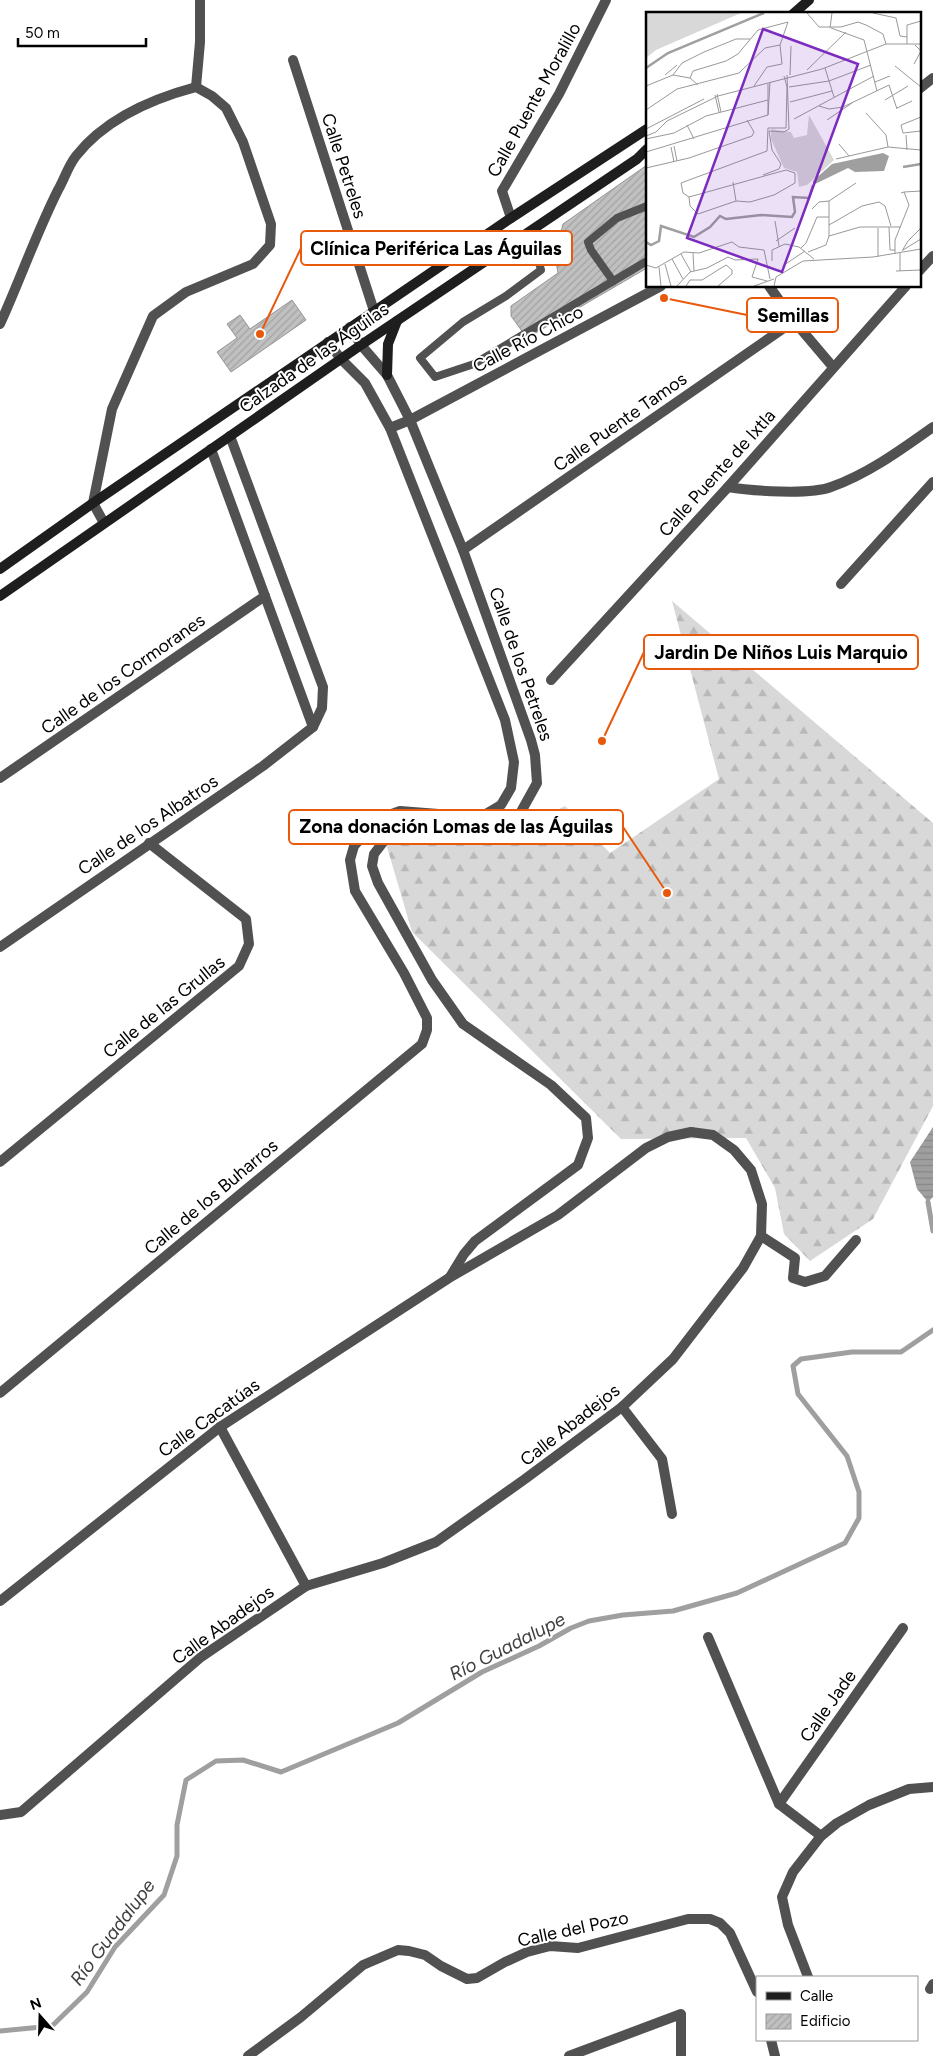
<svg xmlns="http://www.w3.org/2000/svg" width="933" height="2056" viewBox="0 0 933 2056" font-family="Figtree,sans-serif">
	<defs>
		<pattern id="forest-firs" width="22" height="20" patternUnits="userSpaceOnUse" patternTransform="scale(1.25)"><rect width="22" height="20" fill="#d8d8d8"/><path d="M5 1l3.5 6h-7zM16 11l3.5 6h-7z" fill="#b8b8b8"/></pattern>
		<pattern id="water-rules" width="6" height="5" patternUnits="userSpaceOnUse" patternTransform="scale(1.25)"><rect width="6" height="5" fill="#9f9f9f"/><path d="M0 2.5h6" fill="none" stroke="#878787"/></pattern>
		<pattern id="building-hatch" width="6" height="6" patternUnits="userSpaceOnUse" patternTransform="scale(1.25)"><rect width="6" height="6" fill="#c0c0c0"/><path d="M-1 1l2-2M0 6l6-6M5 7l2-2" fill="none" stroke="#a3a3a3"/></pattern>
	</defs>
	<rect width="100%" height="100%" fill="#fff"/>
	<path fill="url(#forest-firs)" d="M672,601L933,823V1106L873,1219L810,1261L784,1234L775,1188L746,1138L621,1139L412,932L385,840L520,829L565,806L610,853L719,779Z"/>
	<path fill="url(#water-rules)" d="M933,1127V1197L928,1202L917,1189L910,1162Z"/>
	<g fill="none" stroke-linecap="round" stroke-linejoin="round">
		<g stroke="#9f9f9f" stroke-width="5">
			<path d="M928,1202L933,1231"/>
			<path d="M0,2031L52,2026L87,1992L115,1947L164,1895L177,1856V1825L186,1780L216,1761L243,1760L281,1772L398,1723L482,1672L539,1646L571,1628L589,1621L623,1615L673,1611L737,1593L845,1543L859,1518V1492L847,1456L798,1394L793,1366L801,1359L852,1352H901L933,1330"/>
		</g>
	</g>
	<g fill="url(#building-hatch)" stroke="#959595">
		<path d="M647,165V268L527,338L511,316V306L558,273L555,256L563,224Z"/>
		<path d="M292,300L306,320L231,372L217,352L237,338L227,324L240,315L250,329Z"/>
	</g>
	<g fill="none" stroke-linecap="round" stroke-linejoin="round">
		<g stroke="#515151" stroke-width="8">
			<path d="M523,235L535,247L541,270L506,296L463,322L420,358L435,377L474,364L647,261"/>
			<path d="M613,281L591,250L588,242L617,218L647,206"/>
		</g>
		<g stroke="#515151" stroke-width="10">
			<path d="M293,60L374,311"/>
			<path d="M196,87L200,42V0"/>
			<path d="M919,89L933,78"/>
			<path d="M511,218L502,191L559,94L606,0"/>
			<path d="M919,271L933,256"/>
			<path d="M769,286L794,321L833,367"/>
			<path d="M0,324C20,280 36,234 58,190C64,180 68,166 76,156C105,119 151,99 196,87L212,96L226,108L243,142L271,224L270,245L253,264L186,292L153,316L112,409L93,503L104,523"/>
			<path d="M350,327L361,345L387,375L410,420L463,550L531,740L535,755L537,783L517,819L503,829L477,837L401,835L384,841L374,854L372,866L378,883L432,980L463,1024L551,1085L586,1118L588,1138L578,1165L475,1241L464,1254L450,1277"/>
			<path d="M390,428L410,420L661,286"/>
			<path d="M211,449L313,727"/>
			<path d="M728,487C751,491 810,495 831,487C868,474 902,449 933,427"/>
			<path d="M463,550L794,321"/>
			<path d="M841,584L933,482"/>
			<path d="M551,680L728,487L906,286"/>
			<path d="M0,778L265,596"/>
			<path d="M0,947L263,766L313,727L322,708L323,687L230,436"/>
			<path d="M0,1162L239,966L249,944L246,919L149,843"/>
			<path d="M761,1236L795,1258L793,1278L805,1282L825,1276L856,1240"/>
			<path d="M0,1393L422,1044L427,1030V1018L404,973L355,891L350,860L354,846L378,819L400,811L464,816L484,815L501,805L511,788L514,762L505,720L390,428L365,383L341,359L328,342"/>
			<path d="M622,1407L662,1459L672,1514"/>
			<path d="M220,1427L306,1586"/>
			<path d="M0,1601L220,1427L449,1278L558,1215L646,1148L668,1137L691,1132L713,1135L734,1150L751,1170L762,1204L761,1236L743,1268L673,1359L622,1407L525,1479L436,1542L383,1563L306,1586L201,1657L21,1812L0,1815"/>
			<path d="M708,1637L779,1804L821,1836"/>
			<path d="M779,1804L903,1628"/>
			<path d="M808,1977L788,1925L782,1897L793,1872L821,1836L837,1823L869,1805L909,1789L933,1787"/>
			<path d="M930,1989L933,1984"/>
			<path d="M771,2040L775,2056"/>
			<path d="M248,2056L301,2017L363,1965L398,1950L409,1951L425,1955L441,1966L467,1979L477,1978L505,1962L527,1952L550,1946L578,1948L688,1919H710L720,1923L730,1933L757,1992"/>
			<path d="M569,2056L681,2014V2056"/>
		</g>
		<g stroke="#1e1e1e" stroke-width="10">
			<path d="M793,14L809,0"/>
			<path d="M387,375L388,344L397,321"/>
			<path d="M0,569L93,503L511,218L647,129"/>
			<path d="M0,596L361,345L637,159L647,149"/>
		</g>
	</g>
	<g text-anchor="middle" stroke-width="4" stroke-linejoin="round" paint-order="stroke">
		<g font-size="18" fill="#000" stroke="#fff">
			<text transform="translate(534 100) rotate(-61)" y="6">Calle Puente Moralillo</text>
			<text transform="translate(344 166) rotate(72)" y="6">Calle Petreles</text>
			<text transform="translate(528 339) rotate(-28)" y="6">Calle Río Chico</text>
			<text transform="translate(314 358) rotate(-35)" y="6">Calzada de las Águilas</text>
			<text transform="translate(620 422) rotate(-35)" y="6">Calle Puente Tamos</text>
			<text transform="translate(717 473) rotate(-48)" y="6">Calle Puente de Ixtla</text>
			<text transform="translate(521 664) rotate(71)" y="6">Calle de los Petreles</text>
			<text transform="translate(123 674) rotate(-35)" y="6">Calle de los Cormoranes</text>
			<text transform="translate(148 825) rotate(-34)" y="6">Calle de los Albatros</text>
			<text transform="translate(164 1007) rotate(-39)" y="6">Calle de las Grullas</text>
			<text transform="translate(211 1197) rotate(-40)" y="6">Calle de los Buharros</text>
			<text transform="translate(209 1418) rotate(-36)" y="6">Calle Cacatúas</text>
			<text transform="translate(570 1425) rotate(-38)" y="6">Calle Abadejos</text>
			<text transform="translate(223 1625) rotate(-36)" y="6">Calle Abadejos</text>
			<text transform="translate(828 1706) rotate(-55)" y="6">Calle Jade</text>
			<text transform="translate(573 1929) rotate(-12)" y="6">Calle del Pozo</text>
		</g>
		<g font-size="19" font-style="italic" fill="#404040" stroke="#fff">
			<text transform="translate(507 1646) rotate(-27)" y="7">Río Guadalupe</text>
			<text transform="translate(112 1932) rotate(-53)" y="7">Río Guadalupe</text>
		</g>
	</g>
	<g transform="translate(646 12)">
		<rect width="275" height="275" fill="#fff"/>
		<path d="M163,103L188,148L161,173L153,175L151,160L138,156L125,127V117L145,120L148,126L161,123Z" fill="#d8d8d8"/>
		<path d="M0,1H95L10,38L0,46Z" fill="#d8d8d8"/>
		<path d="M237,141L243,144L238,159L209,160L202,156L167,173V169L186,152Z" fill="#9f9f9f"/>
		<path fill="none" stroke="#9f9f9f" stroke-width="2.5" d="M0,56L22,41L118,1M257,155L275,152M0,230L5,233L13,229L15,214L48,225L64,215L74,204L80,207L115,203L146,205L149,200L147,185L163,186L167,173"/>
		<path fill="none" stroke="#999" stroke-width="1" d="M161,1L173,15H195L212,10L220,13L237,22L240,32M227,1L250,6L254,24L261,25M184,16L186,1M185,16L218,28L231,79M261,32V13L275,9M268,52L275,39L269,33M249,54L275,75M179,56L188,85M161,58L200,20M19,63L31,53M27,63L36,51L58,40L90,27H104M144,63L145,34M44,66L47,59L80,49L92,42L112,18L142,10L134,33M229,70L244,64M122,72V103M0,74L27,63L44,66L52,73M143,75L183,69L225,53M71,82L75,100M69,83L73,100M239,88L262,74M144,90L186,79M173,94L183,97L197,95L243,73L251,97M251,96L266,89M0,98L31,77L93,61L119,36L134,33L136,52L121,55L108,74M220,101L240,123L242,135M122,103L124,70M275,105L255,113L257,121L275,119M148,107L228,64M181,108L206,91M41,113L48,127M0,117L58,87M260,123L261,138M0,124L10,120L21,109L72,84L176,57L240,32H275M0,127L28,121L60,104L122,88M193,132L203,144M28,134L31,149M25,135L28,150M0,140L122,103M190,147L242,135L275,138M0,156L43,146L106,124L108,120L101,108M140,158L149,161V171L128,183L104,190L90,189L52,202L44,194L43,185ZM117,163L133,157L135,152L126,138L123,119L138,120L143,117L141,63M87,170L90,189M258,180L275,179M43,185L37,181L35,171L121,139L122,116H140L141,75L138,64M183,189L210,171M129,209L133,234M183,213L216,194L233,190L239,194L245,214M243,215L244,238H249M183,224L214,215H255M130,229L149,216M155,236L160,231L171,205H183M257,238L275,227M256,239L262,229L275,216M162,240L180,233L183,224V189L173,190L166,197M47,241L48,259M254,241V259M35,242L45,260M249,242V228L263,193L258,180L255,181M232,245V216M26,247L37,267M126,249V238L139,232L153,235L168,247M19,252L25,274M0,253L10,256L38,240L53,241L86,230L93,235L118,238L124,267M138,253L159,239M13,255L15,274M250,259L275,258M31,274L44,260L61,256L82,245L89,248L112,247L106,265L121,269M40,274L44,268H56L80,253L86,258V262L72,274M108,274L128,267M128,274L130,265L157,249L227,245L275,237"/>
		<path fill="#7b2cbf" fill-opacity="0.15" stroke="#7b2cbf" stroke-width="2.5" d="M117,17L212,52L136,260L41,226Z"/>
		<rect width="275" height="275" fill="none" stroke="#000" stroke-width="2.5"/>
	</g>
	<path fill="none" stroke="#e8590c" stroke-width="2" d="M260 334L301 248M664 298L747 315M602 741L644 652M667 893L623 827"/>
	<g fill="#e8590c" stroke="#fff" stroke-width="2">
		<circle cx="260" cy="334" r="5"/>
		<circle cx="664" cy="298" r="5"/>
		<circle cx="602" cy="741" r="5"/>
		<circle cx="667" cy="893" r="5"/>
	</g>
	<g fill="#fff" stroke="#e8590c" stroke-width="2">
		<rect x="301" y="231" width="271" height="34" rx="5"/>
		<rect x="747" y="298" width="91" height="34" rx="5"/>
		<rect x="644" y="635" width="274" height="34" rx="5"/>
		<rect x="289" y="810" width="334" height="34" rx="5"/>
	</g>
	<g font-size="19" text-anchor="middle" font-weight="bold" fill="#000">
		<text x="436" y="255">Clínica Periférica Las Águilas</text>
		<text x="793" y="322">Semillas</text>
		<text x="781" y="659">Jardin De Niños Luis Marquio</text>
		<text x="456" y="833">Zona donación Lomas de las Águilas</text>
	</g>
	<rect x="756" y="1976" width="162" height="65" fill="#ffffff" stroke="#999999"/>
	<rect x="766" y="1992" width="25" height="8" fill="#1e1e1e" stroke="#999999"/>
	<text x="800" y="2001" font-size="15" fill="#000000">Calle</text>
	<rect x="766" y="2014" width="25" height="15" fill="url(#building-hatch)" stroke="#999999"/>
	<text x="800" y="2026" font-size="15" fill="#000000">Edificio</text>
	<g transform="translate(40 2016) rotate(340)" stroke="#ffffff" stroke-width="4" paint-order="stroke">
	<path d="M0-4L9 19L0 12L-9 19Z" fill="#000000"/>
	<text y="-8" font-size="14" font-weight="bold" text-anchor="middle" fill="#000000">N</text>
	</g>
	<path d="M18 38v8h128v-8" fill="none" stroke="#000000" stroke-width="2.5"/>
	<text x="25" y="38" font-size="15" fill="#000000" stroke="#ffffff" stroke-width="4" paint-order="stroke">50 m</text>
</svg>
